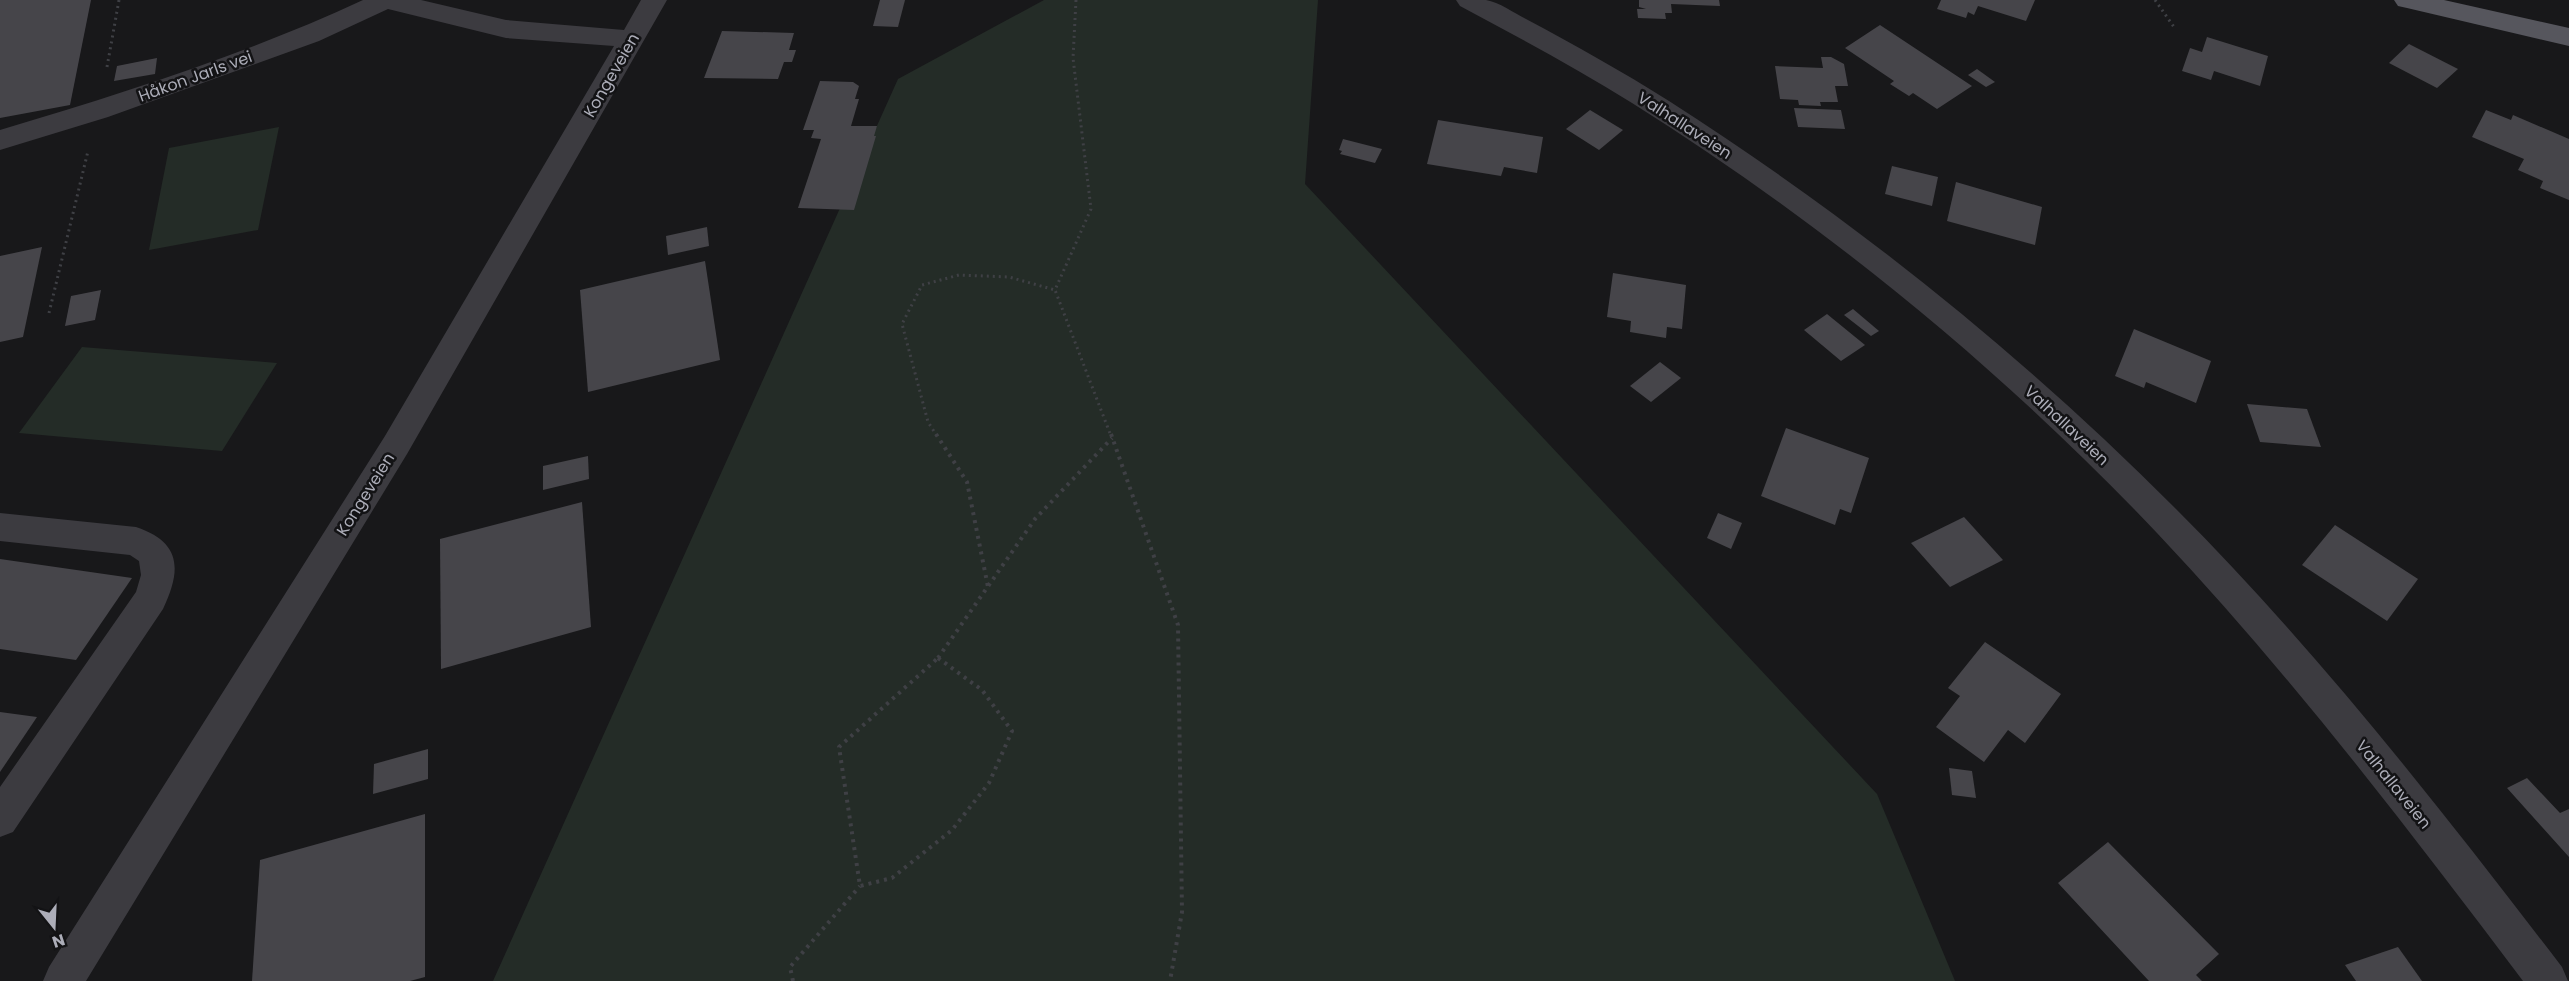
<svg xmlns="http://www.w3.org/2000/svg" width="2569" height="981" viewBox="0 0 2569 981" font-family="Poppins,sans-serif">
	<rect width="100%" height="100%" fill="#18181a"/>
	<g fill="#242c27">
		<path d="M1044,0H1318L1305,184L1877,794L1955,981H493L898,79Z"/>
		<path d="M279,127L258,230L149,250L169,148Z"/>
		<path d="M82,347L277,363L222,451L19,433Z"/>
	</g>
	<g fill="#46454a">
		<path d="M0,0H91L70,105L0,118Z"/>
		<path d="M880,0H905L898,27L873,26Z"/>
		<path d="M1639,0H1719L1720,6L1671,4L1672,13H1665L1666,19L1638,18L1637,9H1646L1639,7Z"/>
		<path d="M1941,0H2035L2026,21L1978,6L1974,15L1968,12L1966,18L1937,9Z"/>
		<path d="M1880,25L1972,86L1937,109L1913,93L1909,96L1890,84L1894,81L1845,48Z"/>
		<path d="M722,31L794,33L789,50H796L792,62H784L778,79L704,78Z"/>
		<path d="M2207,37L2268,56L2260,86L2214,71L2211,80L2182,71L2190,48L2202,52Z"/>
		<path d="M2409,44L2458,69L2437,88L2389,63Z"/>
		<path d="M1821,57H1831L1844,64L1848,86H1835L1838,102H1820L1821,106L1799,105L1798,100L1780,99L1775,66L1823,68Z"/>
		<path d="M157,58L155,74L114,81L117,66Z"/>
		<path d="M1977,69L1995,82L1986,87L1968,75Z"/>
		<path d="M820,81L853,82L859,86L855,99H859L851,126H877L874,136H876L854,210L798,208L821,139L811,138L814,130H803Z"/>
		<path d="M1794,108L1841,110L1845,129L1798,127Z"/>
		<path d="M1590,110L1623,130L1599,150L1566,129Z"/>
		<path d="M2486,110L2511,120L2513,115L2569,139V200L2540,188L2543,181L2518,170L2524,159L2472,137Z"/>
		<path d="M1438,120L1543,137L1537,173L1504,167L1501,176L1427,164Z"/>
		<path d="M1343,139L1382,149L1375,163L1340,154L1342,151L1339,150Z"/>
		<path d="M1892,166L1938,177L1932,206L1885,194Z"/>
		<path d="M1956,182L2042,207L2035,245L1947,221Z"/>
		<path d="M707,227L709,246L668,255L666,236Z"/>
		<path d="M42,247L23,337L0,342V256Z"/>
		<path d="M705,261L720,360L588,392L580,290Z"/>
		<path d="M1613,273L1686,285L1682,329L1667,327L1666,338L1630,332L1631,321L1607,317Z"/>
		<path d="M101,290L95,320L65,326L71,296Z"/>
		<path d="M1853,309L1879,331L1871,336L1844,315Z"/>
		<path d="M1827,314L1865,345L1841,361L1804,330Z"/>
		<path d="M2134,329L2211,361L2196,403L2146,382L2144,388L2115,376Z"/>
		<path d="M1660,362L1681,378L1651,402L1630,386Z"/>
		<path d="M2247,404L2307,409L2321,447L2260,442Z"/>
		<path d="M1786,428L1869,458L1851,513L1840,509L1835,525L1761,496Z"/>
		<path d="M588,456L589,479L543,490V466Z"/>
		<path d="M582,502L591,627L441,669L440,539Z"/>
		<path d="M1718,513L1742,523L1731,549L1707,538Z"/>
		<path d="M1964,517L2003,560L1950,587L1911,543Z"/>
		<path d="M2335,525L2418,579L2387,621L2302,565Z"/>
		<path d="M0,559L132,578L76,660L0,649Z"/>
		<path d="M1985,642L2061,694L2025,743L2008,730L1984,762L1936,727L1960,696L1948,688Z"/>
		<path d="M0,712L37,717L0,772Z"/>
		<path d="M428,749V779L373,794L374,764Z"/>
		<path d="M1949,768L1972,771L1976,798L1952,795Z"/>
		<path d="M2527,778L2560,813L2569,809V857L2507,788Z"/>
		<path d="M425,814V977L410,981H252L260,860Z"/>
		<path d="M2108,842L2219,954L2196,975L2202,981H2149L2058,883Z"/>
		<path d="M2398,947L2422,981H2356L2345,965Z"/>
	</g>
	<g fill="none" stroke-linecap="round" stroke-linejoin="round">
		<g stroke="#3f4045" stroke-width="3" stroke-dasharray="2 4" stroke-linecap="butt">
			<path d="M1076,0L1073,58L1091,209L1055,290L1111,436"/>
			<path d="M2155,0L2174,27"/>
			<path d="M107,67L119,0"/>
			<path d="M49,313L88,151"/>
			<path d="M937,436L928,422L902,324L922,285L959,275L1009,277L1055,290"/>
		</g>
		<g stroke="#3f4045" stroke-width="4" stroke-dasharray="3 5" stroke-linecap="butt">
			<path d="M936,434L967,482L988,587"/>
			<path d="M1111,434L1178,625L1182,912L1170,981"/>
			<path d="M938,658L1035,519L1112,438"/>
			<path d="M938,658L982,690L1012,731L989,783L952,830L892,878L860,886L839,747Z"/>
			<path d="M793,981L790,967L860,886"/>
		</g>
		<g fill="#3c3b40" fill-rule="evenodd">
			<path d="M363,0H421L506,20L624,30L641,0H667L407,454L86,981H43L49,967L385,436L614,46L506,38L388,9L319,41L108,117L0,150V130C123,93 247,54 363,0Z"/>
			<path d="M1456,0C1466,0 1477,0 1486,0C1499,2 1514,13 1526,19C1575,45 1623,72 1669,101C1853,219 2022,354 2176,509C2317,650 2441,809 2562,967L2568,981H2523C2407,827 2290,674 2157,533C2002,369 1823,223 1632,103C1576,68 1518,37 1460,6Z"/>
			<path d="M0,513L136,527C181,542 182,569 163,609L13,832L0,837V787L136,592L141,575L139,561L130,555L0,541Z"/>
		</g>
		<path fill="#56565d" fill-rule="evenodd" d="M2394,0H2444L2569,28V46L2407,8L2398,6Z"/>
	</g>
	<g text-anchor="middle" stroke-width="5" stroke-linejoin="round" paint-order="stroke">
		<g font-size="16" fill="#acadb8" stroke="#131315">
			<text transform="translate(611 75) rotate(-60)" y="6">Kongeveien</text>
			<text transform="translate(195 76) rotate(-20)" y="6">Håkon Jarls vei</text>
			<text transform="translate(1685 125) rotate(33)" y="6">Valhallaveien</text>
			<text transform="translate(2067 425) rotate(43)" y="6">Valhallaveien</text>
			<text transform="translate(365 494) rotate(-58)" y="6">Kongeveien</text>
			<text transform="translate(2394 784) rotate(51)" y="6">Valhallaveien</text>
		</g>
	</g>
	<g transform="translate(54 927) rotate(162)" stroke="#131315" stroke-width="4.5" paint-order="stroke">
	<path d="M0-4.5L10 22L0 15L-10 22Z" fill="#acadb8"/>
	<text y="-9" font-size="16" font-weight="bold" text-anchor="middle" fill="#acadb8">N</text>
	</g>
</svg>
